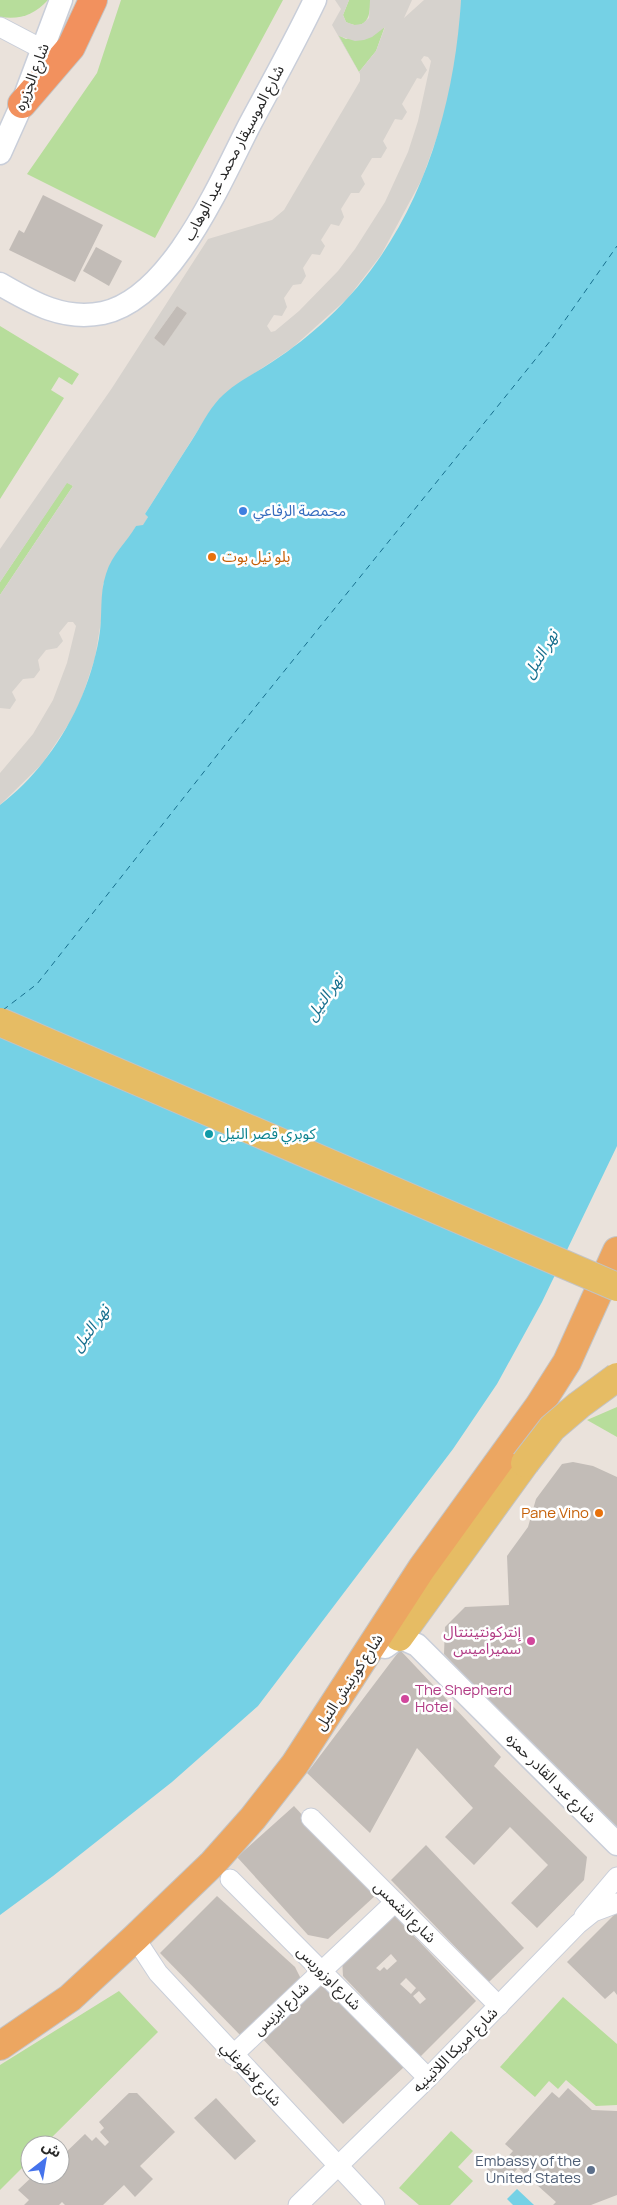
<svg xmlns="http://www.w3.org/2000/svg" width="617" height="2205" viewBox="0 0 617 2205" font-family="Manrope,'Noto Sans Arabic',sans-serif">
	<rect width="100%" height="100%" fill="#eae2db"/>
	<g fill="#b7dd9b">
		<path d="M0,0H48C34,15 20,20 0,17Z"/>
		<path d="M121,0H283L155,238L27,174L97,73Z"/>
		<path d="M349,0H370C371,16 366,32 346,22L343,15Z"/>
		<path d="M385,26L376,51L359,72L338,35L346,39Z"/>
		<path d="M0,326L79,374L72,385L59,377L51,390L64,398L0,499Z"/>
		<path d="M67,482L73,486L0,595V582Z"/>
		<path d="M617,1407V1437L587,1420Z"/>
		<path d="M119,1991L158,2032L44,2145H30V2160L0,2190V2065Z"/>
		<path d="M563,1997L617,2044V2105L596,2106L566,2080L558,2089L549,2081L535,2097L500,2067Z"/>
		<path d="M451,2131L473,2151L458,2167L473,2181L450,2205H419L399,2188Z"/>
	</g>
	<path fill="#d6d2cd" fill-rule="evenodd" d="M335,0H349L343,15L346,22L354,25L362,24L369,18L370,0H412L404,18L424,0H461L459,41L450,94L442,123L422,179L381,255L348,298L292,348L231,389L210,411L145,514L148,517L143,526H136L103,584L102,615L95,658L81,700L70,722L42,764L0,805V773L33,734L53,700L67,663L76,626L73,622H68L59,633L63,641L57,648L46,650L38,660L40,670L34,678L23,679L12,692L16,700L10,709L0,708V595L73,486L67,483L0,582V549L112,388L208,239L272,220L284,210L360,81V74L332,25L341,9ZM385,27L376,51L359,72L339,36L355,41L364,40L372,37ZM424,56L428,57L431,61L418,121L408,152L385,202L355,249L338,271L299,311L275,331L271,332L267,326L274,315L282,316L287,307L284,298L293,285L301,284L306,276L303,268L312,254L320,255L325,246L321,240L331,224L339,226L344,217L341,209L351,193H359L365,184L361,176L372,158H381L387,148L383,141L395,119L402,120L407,112L402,104L417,78L421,79L427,70L421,60ZM177,306L187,313L164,345L154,338Z"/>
	<g fill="#75d1e5">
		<path d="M461,0H617V1146L542,1302L497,1384L453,1449L258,1706L172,1782L53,1876L0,1915V805C52,765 88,702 99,638C103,617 99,594 106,574C112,554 127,542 136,526L143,525L148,517L145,514C161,489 176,465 192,440C201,426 208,411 219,399C234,383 254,374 272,362C292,349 311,334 328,318C416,236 454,116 461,0Z"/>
		<path d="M517,2189L534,2205H513L507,2199Z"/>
	</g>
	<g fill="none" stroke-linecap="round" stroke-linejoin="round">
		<path stroke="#176f8e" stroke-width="1" stroke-dasharray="6 5" stroke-linecap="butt" d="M3,1010L37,984L240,726L551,340L617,246"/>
	</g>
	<g fill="#c2bcb7" fill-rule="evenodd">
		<path d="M43,195L103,225L75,282L9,250L19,230L24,233Z"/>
		<path d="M96,247L122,261L109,286L83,271Z"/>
		<path d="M177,306L187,313L164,346L154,338Z"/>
		<path d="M573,1462L593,1466L617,1477V1834L444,1654L445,1627L465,1607L509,1605L507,1556L528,1527L536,1499L562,1464Z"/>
		<path d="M400,1650L501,1757L494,1766L587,1857L584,1880L537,1928L511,1903L548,1865L510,1827L474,1865L445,1837L473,1808L417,1748L370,1833L307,1773Z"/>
		<path d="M294,1806L376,1895L328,1939L308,1935L237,1857Z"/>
		<path d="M426,1845L524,1948L489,1982L391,1880Z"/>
		<path d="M217,1896L295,1967L301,1979L243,2038L160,1953Z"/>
		<path d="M617,1912V1995L614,1991L605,1999L567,1962Z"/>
		<path d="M392,1913L476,2001L420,2057L343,1976L342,1958ZM391,1954L397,1961L387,1970L384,1967L380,1971L376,1968ZM406,1978L416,1988L411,1994L400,1984ZM419,1991L426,1999L420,2004L413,1996Z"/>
		<path d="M325,1983L404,2067L343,2124L258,2034L307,1989Z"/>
		<path d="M568,2088L592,2110L617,2111V2195L591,2205H553L556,2202L518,2168L503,2184L487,2169L499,2156L504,2161L513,2151L505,2144L552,2092L559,2098Z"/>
		<path d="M129,2093H137L175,2132L140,2166L153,2179L135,2197L124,2185L103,2205H65L62,2202L59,2205H24L29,2200L18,2190L34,2175H60V2158L85,2134L92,2141L96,2137L105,2146L109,2142L100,2132L104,2128L99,2122Z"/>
		<path d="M216,2098L256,2141L235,2160L194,2118Z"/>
	</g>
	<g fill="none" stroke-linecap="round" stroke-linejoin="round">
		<defs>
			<g id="minor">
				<path d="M0,27L42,49"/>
				<path d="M311,1818L499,2006"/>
				<path d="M230,1879L428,2078"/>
				<path d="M584,1916L617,1877"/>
				<path d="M135,1938L158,1973L375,2205"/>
				<path d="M233,2055L395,1902"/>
				<path d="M298,2205L428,2078L578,1924L593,1912L617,1903"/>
			</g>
			<g id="tertiary">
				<path d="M0,153L22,104L61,0"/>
				<path d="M0,284C33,303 63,321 103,313C172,298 220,182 250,124C272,83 295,42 315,0"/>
				<path d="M385,1647L399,1637L417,1645L617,1844"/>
			</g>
			<path id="primary" d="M399,1637L525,1463"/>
			<path id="trunk" d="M0,2046L70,1998L135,1938L213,1863L253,1818L295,1764L422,1568L539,1406L567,1362L617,1251"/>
			<path id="motorway" d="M22,104L71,47L93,0"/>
		</defs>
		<use href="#minor" stroke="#c9ced9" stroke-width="21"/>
		<use href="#tertiary" stroke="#c9ced9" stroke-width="25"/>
		<use href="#primary" stroke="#c3c3c3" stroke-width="30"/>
		<use href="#trunk" stroke="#c3c3c3" stroke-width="30"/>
		<use href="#motorway" stroke="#c3c3c3" stroke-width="30"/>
		<use href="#minor" stroke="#fff" stroke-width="19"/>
		<use href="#tertiary" stroke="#fff" stroke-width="22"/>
		<use href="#primary" stroke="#e6bc64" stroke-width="28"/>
		<use href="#trunk" stroke="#eca661" stroke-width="28"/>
		<use href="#motorway" stroke="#f2915e" stroke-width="28"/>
		<defs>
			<g id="primary-bridge">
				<path d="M0,1022L617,1287"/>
				<path d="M525,1463L552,1428L579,1405L617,1377"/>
			</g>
		</defs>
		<use href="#primary-bridge" stroke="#c3c3c3" stroke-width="30" stroke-linecap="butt"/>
		<use href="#primary-bridge" stroke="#e6bc64" stroke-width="28"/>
	</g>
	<circle fill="#3f7fe0" stroke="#fff" stroke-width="2" cx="243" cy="511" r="5"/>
	<g fill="#e8710a" stroke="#fff" stroke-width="2">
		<circle cx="212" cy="557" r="5"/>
		<circle cx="599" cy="1513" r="5"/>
	</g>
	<circle fill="#0f9aa8" stroke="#fff" stroke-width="2" cx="209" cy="1134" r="5"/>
	<g fill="#d1479c" stroke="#fff" stroke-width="2">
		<circle cx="531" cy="1641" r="5"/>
		<circle cx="405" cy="1699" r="5"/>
	</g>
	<circle fill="#5c6f8a" stroke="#fff" stroke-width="2" cx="591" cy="2170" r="5"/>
	<g text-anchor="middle" stroke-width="5" stroke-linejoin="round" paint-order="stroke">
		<g font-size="15" fill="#282828" stroke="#fff">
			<text transform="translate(32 77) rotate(-69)" y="5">شارع الجزيره</text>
			<text transform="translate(234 153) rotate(-62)" y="5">شارع الموسيقار محمد عبد الوهاب</text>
			<text transform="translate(349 1682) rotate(-57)" y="5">شارع كورنيش النيل</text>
			<text transform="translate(551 1778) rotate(45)" y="5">شارع عبد القادر حمزه</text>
			<text transform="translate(405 1912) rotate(45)" y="5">شارع الشمس</text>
			<text transform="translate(329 1978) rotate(45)" y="5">شارع اوزوريس</text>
			<text transform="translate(281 2009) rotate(-43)" y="5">شارع ايزيس</text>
			<text transform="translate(455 2050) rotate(-45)" y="5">شارع امريكا اللاتينيه</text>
			<text transform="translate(251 2074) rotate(47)" y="5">شارع لاظوغلي</text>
		</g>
		<g font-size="15" fill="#366cbe" stroke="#fff" text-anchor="start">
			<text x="253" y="516">محمصة الرفاعي</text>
		</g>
		<g font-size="15" fill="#c56008" stroke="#fff" text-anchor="start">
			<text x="222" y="562">بلو نيل بوت</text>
			<text x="589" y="1518" text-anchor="end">Pane Vino</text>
		</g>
		<g font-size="15" fill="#0d838f" stroke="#fff" text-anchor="start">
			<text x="219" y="1139">كوبري قصر النيل</text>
		</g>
		<g font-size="15" fill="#b23c85" stroke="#fff" text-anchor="end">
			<text x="521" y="1637">إنتركونتيننتال<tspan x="521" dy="17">سميراميس</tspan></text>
			<text x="415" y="1695" text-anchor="start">The Shepherd<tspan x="415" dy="17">Hotel</tspan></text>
		</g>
		<g font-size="15" fill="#4e5e75" stroke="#fff" text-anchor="end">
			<text x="581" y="2166">Embassy of the<tspan x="581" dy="17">United States</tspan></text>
		</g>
		<g font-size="16" font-style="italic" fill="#176f8e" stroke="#fff">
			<text transform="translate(540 654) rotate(-59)" y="6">نهر النيل</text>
			<text transform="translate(324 997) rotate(-55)" y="6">نهر النيل</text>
			<text transform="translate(90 1328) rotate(-54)" y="6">نهر النيل</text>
		</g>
	</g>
	<g transform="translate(45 2160) rotate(31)"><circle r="24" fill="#ffffff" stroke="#a9a9a9"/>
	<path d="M0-4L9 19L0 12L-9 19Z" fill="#4573ec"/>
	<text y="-8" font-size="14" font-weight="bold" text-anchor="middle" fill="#282828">ش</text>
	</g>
</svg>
